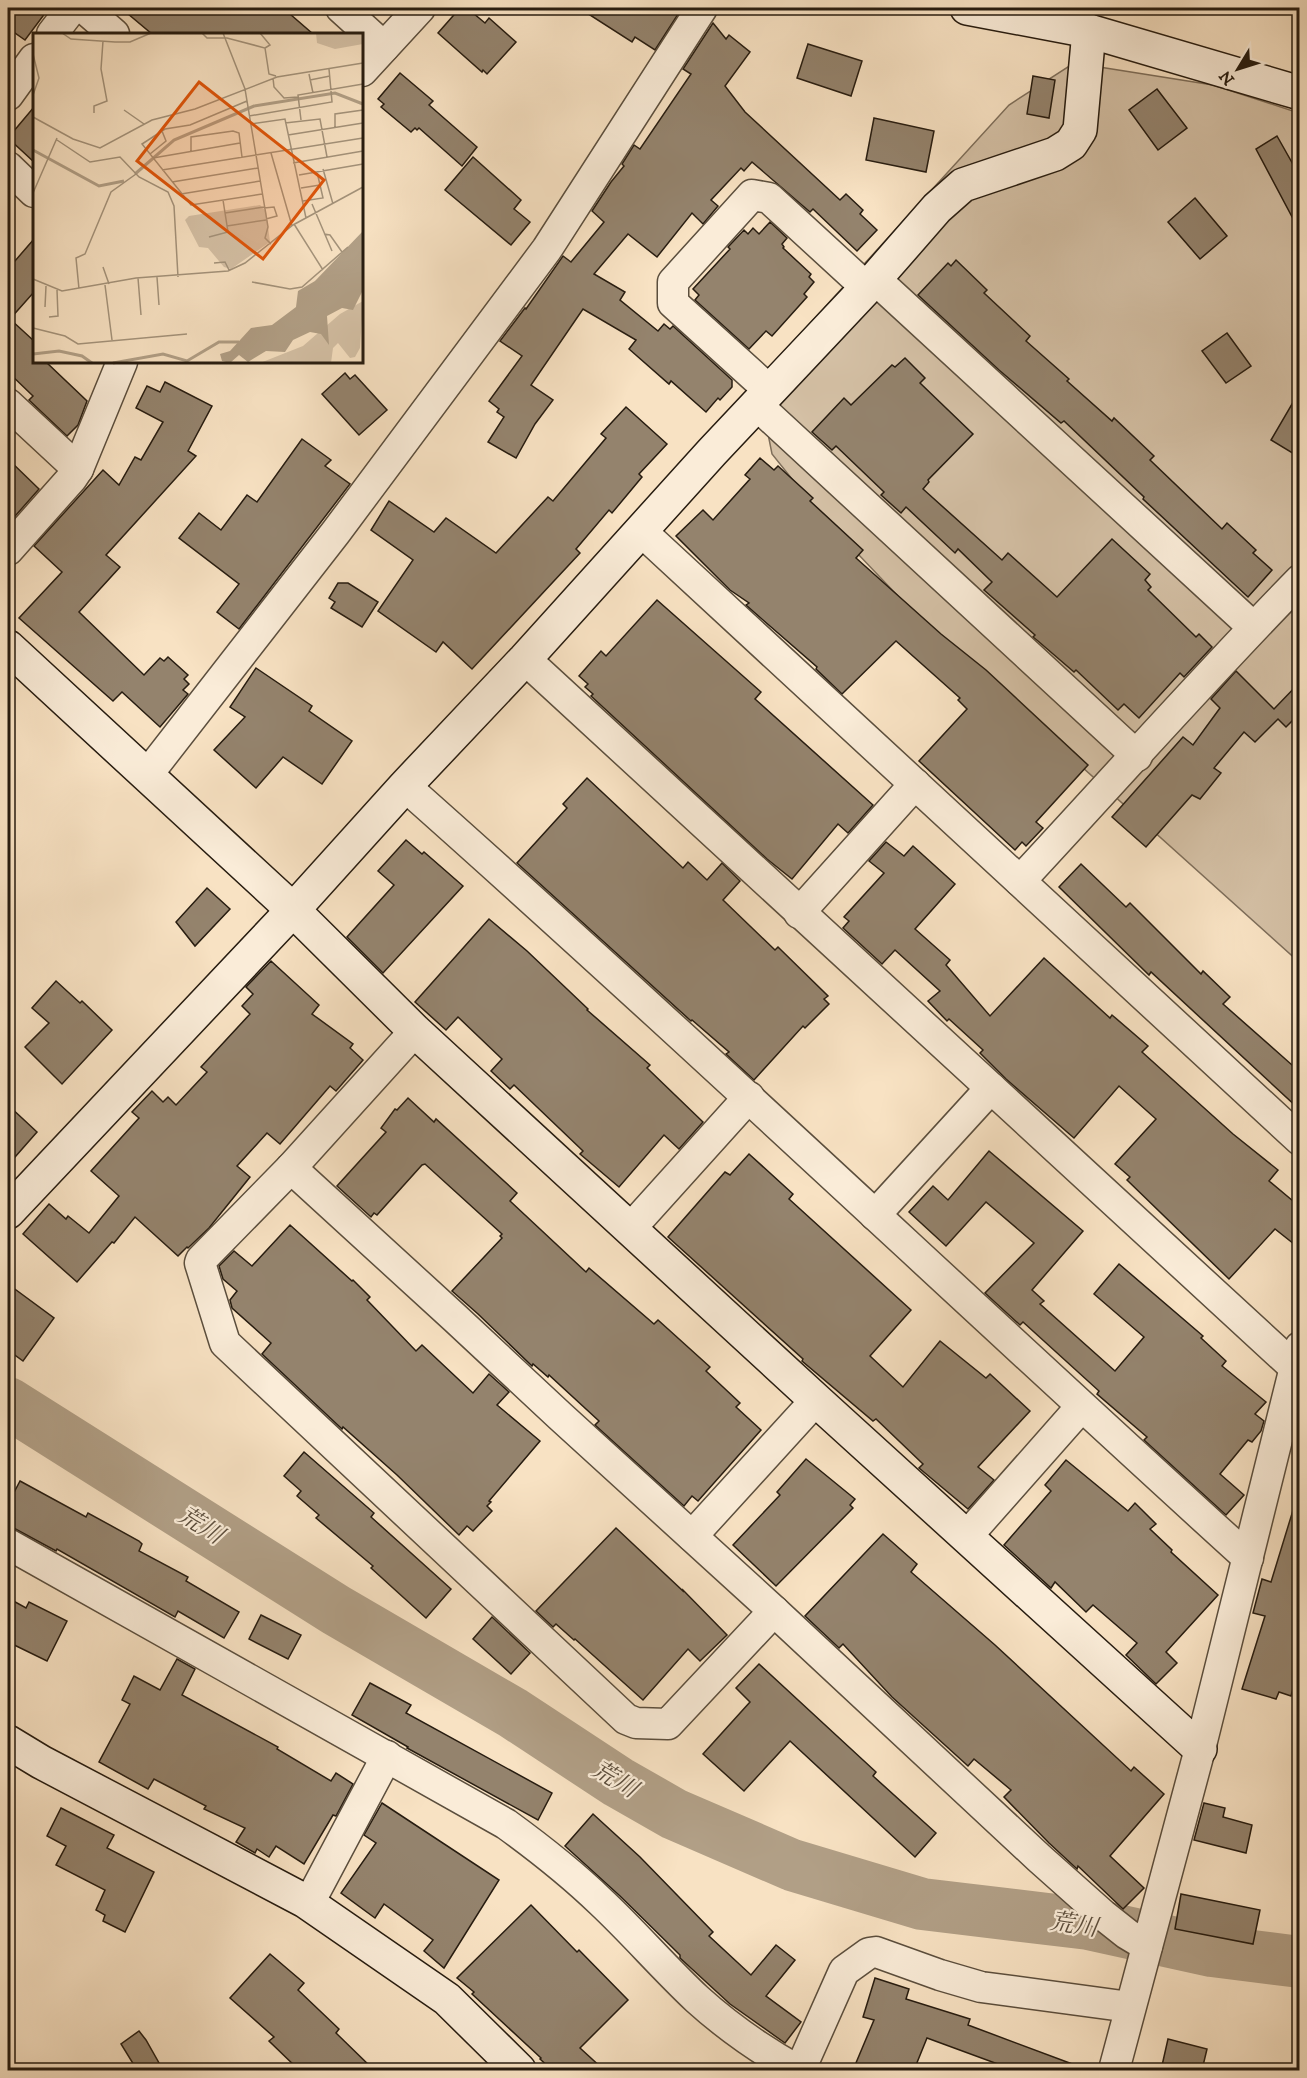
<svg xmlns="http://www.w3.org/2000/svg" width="1307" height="2078" viewBox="0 0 1307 2078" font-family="'IM FELL DW Pica','Noto Serif JP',serif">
	<rect width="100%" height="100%" fill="#f8e2c3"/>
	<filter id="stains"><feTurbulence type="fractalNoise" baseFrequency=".00333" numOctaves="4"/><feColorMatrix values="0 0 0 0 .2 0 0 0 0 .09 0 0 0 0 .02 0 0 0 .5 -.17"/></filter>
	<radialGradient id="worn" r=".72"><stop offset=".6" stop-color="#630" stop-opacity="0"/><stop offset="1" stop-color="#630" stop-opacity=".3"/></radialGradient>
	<path fill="#d4c0a5" stroke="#7e6e5a" stroke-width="1.5" d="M1074,63L1213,85L1299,113V962L934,634L820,514L772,454L762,404L784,352L1009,105Z"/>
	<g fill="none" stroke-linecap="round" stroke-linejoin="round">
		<path stroke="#b19f86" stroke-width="52" d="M8,1403L336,1610L513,1713L618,1782L674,1814L792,1865L922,1904L1089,1924L1212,1951L1300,1962"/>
	</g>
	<g fill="#94836d" stroke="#271c10" stroke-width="1.5">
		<path d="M8,8H49L25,40L8,28Z"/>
		<path d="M121,8H283L313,34H152Z"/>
		<path d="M460,8H467L485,23L489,18L516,42L487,74L483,70L482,72L438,33Z"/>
		<path d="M579,8H682L655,50L635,37L632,42Z"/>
		<path d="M713,23L726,39L729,35L750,52L725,86L745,112L840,200L846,194L863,210L860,214L877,230L857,251L813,209L810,212L752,162L744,171L741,168L711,200L718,206L703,224L692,213L657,257L628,234L594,274L625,292L620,300L658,331L664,324L670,329L673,326L732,380V387L720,400L718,398L706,412L671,381L669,384L629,349L636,340L583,309L531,385L553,400L535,424L516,458L488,442L504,417L497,412L499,409L489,401L522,356L500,341L525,308L526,309L563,256L571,262L604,222L592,211L611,182L624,166L622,164L634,145L640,149L691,74L683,69Z"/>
		<path d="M808,44L862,61L851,96L797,78Z"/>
		<path d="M400,73L433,101L429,105L477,147L462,166L419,128L417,130L415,128L411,132L381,107L384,104L378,99Z"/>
		<path d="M1033,76L1055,80L1049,118L1027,114Z"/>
		<path d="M1157,89L1187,128L1158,150L1129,110Z"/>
		<path d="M34,107V162L8,138Z"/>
		<path d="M874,118L934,131L926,172L866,160Z"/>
		<path d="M1277,136L1299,175V230L1256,149Z"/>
		<path d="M473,157L521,200L514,209L530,222L511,245L445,190Z"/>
		<path d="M1195,198L1227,236L1200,259L1168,222Z"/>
		<path d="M770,222L787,238L782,244L784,247L783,248L811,274L809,277L814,282L804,294L807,297L772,336L766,331L749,349L695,300L699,295L693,289L730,249L728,247L744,230L748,234L753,228L759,234Z"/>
		<path d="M34,239V292L10,319L34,341V362H46L87,401L78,425L67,436L29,400L33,396L8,372V269Z"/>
		<path d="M956,260L987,290L984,293L1030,336L1026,341L1069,379L1067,381L1112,421L1114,418L1154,456L1150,460L1222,529L1227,523L1256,550L1253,553L1272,570L1248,597L1143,499L1144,497L1064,421L1061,423L999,370L918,295L948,263L951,266Z"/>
		<path d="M1227,333L1251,366L1226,383L1202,351Z"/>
		<path d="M905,358L925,378L920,383L973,434L928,480L929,482L923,489L1002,560L1008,553L1057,597L1112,539L1150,574L1145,580L1151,587L1148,590L1196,637L1199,634L1212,647L1184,677L1180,673L1139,718L1124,704L1118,710L1076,670L1074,672L1038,641L1033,637L1035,635L984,590L992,582L958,549L955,553L906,507L901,513L881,495L884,492L836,446L832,450L812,432L844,398L851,405L892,365L895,367Z"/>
		<path d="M345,373L350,379L355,375L387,410L359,435L322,394Z"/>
		<path d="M165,382L212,406L188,451L196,456L106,555L120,567L79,612L144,675L160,658L164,661L168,657L188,675L184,679L189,684L183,690L188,694L160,727L122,692L113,701L19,618L62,572L34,546L103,470L119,485L135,457L141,460L163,422L136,408L147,386L160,392Z"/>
		<path d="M1299,392V457L1271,440Z"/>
		<path d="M626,407L667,444L639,474L642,477L612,513L609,510L576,549L580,553L472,669L443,642L436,652L378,611L413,560L371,530L389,501L434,532L446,518L496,553L548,497L553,501L606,438L601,434Z"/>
		<path d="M302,439L331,460L325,466L350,484L239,629L217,612L239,584L179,538L199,513L221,530L247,495L257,502Z"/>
		<path d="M760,458L774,470L778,466L813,498L810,501L863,550L856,558L941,634L986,670L1088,765L1036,822L1043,828L1026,846L1022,842L1015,850L919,761L967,709L958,700L960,698L896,641L842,694L816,669L817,667L763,620L746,605L749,603L730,590L676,536L703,510L713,520L750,479L745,475Z"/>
		<path d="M8,459L39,489L9,523L8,522Z"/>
		<path d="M338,583H348L378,602L362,627L331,608L335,602L329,598Z"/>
		<path d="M657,600L761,692L755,699L873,805L848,833L838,824L792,879L767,859L591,696L593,694L585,687L588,684L579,676L601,651L606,656Z"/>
		<path d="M256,668L312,706L309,711L352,741L322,784L283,757L256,788L214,750L245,717L230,707Z"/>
		<path d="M1236,671L1274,709L1299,683V714L1286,727L1278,719L1255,742L1244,732L1214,768L1221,773L1200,799L1192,795L1146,847L1112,817L1183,737L1193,745L1220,708L1211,699Z"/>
		<path d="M587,778L683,868L688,862L707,880L722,863L740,881L723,900L775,950L778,947L828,996L824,999L829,1004L805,1028L803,1026L754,1080L726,1054L729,1052L692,1020L691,1021L517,863L567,808L563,804Z"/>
		<path d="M406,840L422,854L424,852L463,886L383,973L347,937L394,885L378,871Z"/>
		<path d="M886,842L904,856L913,846L955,884L915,929L950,960L946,965L990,1016L1044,958L1110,1018L1112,1015L1148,1046L1142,1052L1233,1134L1278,1170L1269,1181L1299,1206V1248L1275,1229L1229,1279L1127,1180L1130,1177L1115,1164L1156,1119L1119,1086L1074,1138L1006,1079L980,1053L983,1050L949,1019L947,1021L928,1001L940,991L895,950L882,964L843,928L849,921L844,917L884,873L869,861Z"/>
		<path d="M1081,864L1126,907L1130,903L1201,974L1203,971L1230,997L1223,1004L1292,1065L1299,1056V1109L1151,972L1149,975L1059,887Z"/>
		<path d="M207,888L230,909L195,946L176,922Z"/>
		<path d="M489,919L527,951L588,1009L587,1010L650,1065L647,1068L703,1122L679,1149L664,1135L619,1187L580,1154L583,1151L514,1085L510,1089L491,1071L502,1059L458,1017L446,1030L415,1002Z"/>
		<path d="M271,961L319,1005L312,1014L353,1044L350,1048L363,1060L336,1091L330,1086L280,1144L267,1133L237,1166L250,1177L209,1228L188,1248L187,1247L178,1256L135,1217L114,1243L112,1242L77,1282L23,1234L49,1204L66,1219L68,1216L89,1233L119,1196L91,1171L139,1118L132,1112L152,1091L163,1102L168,1097L176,1105L207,1072L201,1067L250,1014L242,1006L253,994L246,987Z"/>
		<path d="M56,981L80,1003L82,1001L112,1030L62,1084L25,1047L49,1023L32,1008Z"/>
		<path d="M408,1098L434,1122L436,1119L517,1193L510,1201L586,1272L589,1268L654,1324L658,1320L710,1367L706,1371L740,1403L736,1407L761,1430L698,1501L692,1496L684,1506L595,1425L599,1421L549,1375L548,1377L533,1364L532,1366L478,1314L452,1291L502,1238L500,1236L502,1234L425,1164L422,1165L377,1215L374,1213L371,1217L337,1186L386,1132L381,1128L395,1109L397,1110Z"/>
		<path d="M8,1105L37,1132L8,1165Z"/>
		<path d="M989,1151L1083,1231L1032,1290L1044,1301L1040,1304L1115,1371L1144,1337L1094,1294L1119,1264L1203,1336L1201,1338L1226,1361L1222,1366L1266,1402L1255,1414L1264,1421L1261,1431L1252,1442L1248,1440L1220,1474L1244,1495L1226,1515L1144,1440L1147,1437L1097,1394L1099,1391L1023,1322L1020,1325L985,1293L1034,1243L986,1202L946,1246L909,1212L933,1186L948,1200Z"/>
		<path d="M749,1154L793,1194L789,1199L911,1310L870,1356L903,1387L940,1341L986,1378L990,1374L1030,1411L978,1467L994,1480L968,1509L919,1468L923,1464L876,1419L873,1421L802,1361L803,1359L668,1237L725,1172L730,1175Z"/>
		<path d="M290,1225L352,1281L353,1280L370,1297L367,1300L416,1351L422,1345L473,1393L489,1374L509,1392L497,1405L540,1441L489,1501L491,1502L487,1506L492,1511L473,1531L467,1526L459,1535L397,1475L343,1427L342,1429L262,1354L271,1343L232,1308L230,1300L237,1291L223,1279L219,1266L234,1251L252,1266Z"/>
		<path d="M8,1284L54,1318L23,1361L8,1350Z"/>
		<path d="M304,1452L374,1513L371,1517L451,1589L426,1618L371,1568L373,1566L316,1518L319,1515L297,1496L301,1491L284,1476Z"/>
		<path d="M806,1459L855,1499L850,1505L853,1508L776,1586L733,1545L780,1495L777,1492Z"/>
		<path d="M1066,1460L1128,1511L1135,1503L1156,1524L1150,1529L1172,1550L1171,1552L1218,1595L1166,1652L1177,1663L1156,1684L1126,1655L1137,1643L1093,1605L1086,1612L1055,1582L1051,1588L1004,1545L1051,1491L1045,1485Z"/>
		<path d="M20,1481L86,1517L88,1513L139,1541L142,1544L139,1551L188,1577L186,1581L239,1612L224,1638L178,1611L175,1617L57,1549L56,1551L8,1525V1504Z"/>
		<path d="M1294,1507H1299V1666L1291,1696L1279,1692L1276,1699L1242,1689L1265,1616L1253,1613L1262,1579L1271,1582Z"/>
		<path d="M616,1528L683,1591V1590L727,1635L700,1661L688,1649L643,1700L575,1639L574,1640L556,1624L553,1627L536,1611Z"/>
		<path d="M883,1534L917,1564L911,1572L995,1645L1131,1771L1134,1767L1164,1794L1110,1856L1144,1888L1123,1909L1078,1866L1077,1869L1049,1843L1004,1797L1011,1790L974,1759L968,1766L892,1697L843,1644L839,1648L805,1616Z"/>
		<path d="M8,1598L26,1608L29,1602L67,1621L47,1661L8,1642Z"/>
		<path d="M261,1615L301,1635L288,1659L249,1639Z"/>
		<path d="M492,1617L530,1653L511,1674L473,1639Z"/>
		<path d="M177,1659L195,1669L182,1695L278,1747L277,1749L331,1781L336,1773L353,1784L336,1816L333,1815L304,1864L276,1846L269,1857L257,1849L255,1853L236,1842L245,1828L204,1809L206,1806L154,1779L148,1789L99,1762L130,1704L122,1700L134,1676L160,1690Z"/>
		<path d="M759,1664L876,1772L873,1776L936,1833L915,1857L790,1741L744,1791L703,1754L750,1702L736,1688Z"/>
		<path d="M370,1683L411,1705L406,1713L552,1793L538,1820L407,1748L408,1747L352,1715Z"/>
		<path d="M382,1803L499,1880L444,1968L424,1951L433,1940L384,1904L375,1918L341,1893L376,1843L364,1835Z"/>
		<path d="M1204,1803L1225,1808L1223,1817L1252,1825L1246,1853L1194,1840Z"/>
		<path d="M61,1808L114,1835L107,1848L154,1872L125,1932L103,1921L105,1915L96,1910L105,1890L56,1865L66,1846L47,1836Z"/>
		<path d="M593,1814L640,1857L713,1932L709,1936L751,1975L776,1945L795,1960L766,1996L801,2022L785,2043L730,2004L680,1958V1955L620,1896L565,1846Z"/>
		<path d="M1181,1894L1260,1910L1253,1944L1175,1929Z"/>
		<path d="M531,1905L577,1952L579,1950L628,2000L580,2048L604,2070H552L540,2059L541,2058L472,1994L474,1992L457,1978Z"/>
		<path d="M270,1954L304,1983L298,1990L339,2029L336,2033L374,2070H299L269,2041L274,2037L230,1998Z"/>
		<path d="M875,1978L909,1989L906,1999L970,2019L968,2025L1083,2068L1082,2070H1014L927,2038L914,2070H853L874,2020L863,2017Z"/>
		<path d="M139,2031L146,2040L163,2070H137L121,2044Z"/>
		<path d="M1168,2039L1207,2049L1202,2070H1161Z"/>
	</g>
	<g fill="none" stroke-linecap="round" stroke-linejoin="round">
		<defs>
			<g id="street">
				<path d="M84,8L114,34"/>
				<path d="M341,8L384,47"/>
				<path d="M52,34L72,8"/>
				<path d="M362,71L420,8"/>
				<path d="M8,95L34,59"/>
				<path d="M8,167L34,192"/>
				<path d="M875,279L1253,627"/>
				<path d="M770,391L673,303V282L752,195L769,198L867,288"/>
				<path d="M8,404L78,469"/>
				<path d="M757,405L1137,756"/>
				<path d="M641,531L1300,1140"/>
				<path d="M8,550L72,478L78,469L122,362"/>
				<path d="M525,659L1294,1367"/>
				<path d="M147,775L336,532L547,249L702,8"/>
				<path d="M405,786C690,1039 966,1302 1248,1558"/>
				<path d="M1020,881C1113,781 1204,678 1300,580"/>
				<path d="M799,913L915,784"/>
				<path d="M415,1031L291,1168L201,1260L200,1263L225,1343L626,1719L636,1723L668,1724L774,1611"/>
				<path d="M291,1168L455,1318L560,1416L774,1611L1039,1858L1103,1915L1127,1934L1147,1946"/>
				<path d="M875,1215L991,1088"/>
				<path d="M630,1229L749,1097"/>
				<path d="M692,1536L816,1400"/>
				<path d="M967,1536L1081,1407"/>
				<path d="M8,1544L506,1824C539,1848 571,1873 601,1902C634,1933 664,1968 697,1999C728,2027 761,2050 797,2070"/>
				<path d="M309,1903L387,1756"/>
				<path d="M800,2070L844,1971L869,1953L876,1952L940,1975L981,1987L1130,2007"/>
				<path d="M1114,2070L1200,1749L1300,1347"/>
			</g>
			<g id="secondary">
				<path d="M967,8L1089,31L1300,93"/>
				<path d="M8,647L293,910L415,1031L816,1400L1200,1749"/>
				<path d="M8,1212L293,910L405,786L525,659L712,452L875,279L937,208L963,185L1055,154L1071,144L1080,130L1089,31"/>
				<path d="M8,1742L41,1762L305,1901L447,1999L519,2070"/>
			</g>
		</defs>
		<use href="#street" stroke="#5b4e3d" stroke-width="33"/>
		<use href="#secondary" stroke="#271c10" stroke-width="36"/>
		<use href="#street" stroke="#faecd8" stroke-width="30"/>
		<use href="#secondary" stroke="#faecd8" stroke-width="33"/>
	</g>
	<g text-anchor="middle" stroke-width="4.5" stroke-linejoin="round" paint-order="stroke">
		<g font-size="24" font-style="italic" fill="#5e503f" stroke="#faecd8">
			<text transform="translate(201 1525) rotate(32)" y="8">荒川</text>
			<text transform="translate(615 1779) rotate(31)" y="8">荒川</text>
			<text transform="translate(1074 1924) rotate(9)" y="8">荒川</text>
		</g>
	</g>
	<g transform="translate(33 33)">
		<rect width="330" height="330" fill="#f8e2c3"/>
		<path d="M330,0V11L302,16L284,10L283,0ZM227,172L233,178L237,209L198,236L191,234L175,215L166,214L152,187L156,183ZM330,268L327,315L322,324L317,325L305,310L300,315L298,330H227L270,313L307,281Z" fill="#d4c0a5"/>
		<path d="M330,198V257L320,277L309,275L294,283L296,312L288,301L277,299L260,307L252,319L233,318L215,329L206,322L197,330L189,328L187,321L197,318L218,295L239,292L263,274L265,258L282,248Z" fill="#b19f86"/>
		<path fill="none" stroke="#b19f86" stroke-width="3" d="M0,117L66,153L91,148M102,141L141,107L221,73L302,60L330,71M0,321L26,318L49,323L59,330M80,330L130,321L154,328L186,309H206"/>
		<path fill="none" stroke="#a4937b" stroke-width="1.5" d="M29,0L38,6L82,9H97L118,0M169,0L174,5H194L232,15L236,41L243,43M190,0L212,56L235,194L232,205L238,211M227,0L237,12L232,15M0,21L6,45L0,62M276,41L280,60M240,45L241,54L251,65L265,64M277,47L297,43M214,68L157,92L132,96L109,111L158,172L229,161M91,77L111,91M61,80V73L74,68L68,36L70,8M216,83L299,69L296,36M0,84L40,106L67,115L119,87L162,76L244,44L330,30M268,87L265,62L330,51M252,90L287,86L294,124M218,91L252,86L273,185M302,95V81L330,77M255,102L330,90M24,107L57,129L87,124L106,144L135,159L141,173L145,244M158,118V104L200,98L206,100L209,124M238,120L259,193M117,121L133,108L129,98M120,125L207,110M260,130L330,118M290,136L300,171M129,137L330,105M266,142L330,131M139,149L225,135M268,155L287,152M0,160L24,105M148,161L227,148M270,168L290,165L284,139M279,171L299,218M231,175L241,174L244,183L233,186M192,180L231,174M261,191L290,237M194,193L233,187M291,201L297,202L309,219M176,204L195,199L190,167M181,230L192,229L196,237M70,234L76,251M124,244L126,272M105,245L108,282M0,246L29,258L103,245L195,238L212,230L260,192L330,154M219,249L257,256L269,254L315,214M72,252L79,307M46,256L43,225L52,221L78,159L103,141M12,274L13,253M16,284L25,283L24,257M0,295L32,303L45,311L154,301"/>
		<path fill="#de560c" fill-opacity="0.15" stroke="#de560c" stroke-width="3" d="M166,49L291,147L230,226L104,128Z"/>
		<rect width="330" height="330" fill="none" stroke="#271c10" stroke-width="3"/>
	</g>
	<rect width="1307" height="2078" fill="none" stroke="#f8e2c3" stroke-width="30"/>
	<rect x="9" y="9" width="1289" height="2060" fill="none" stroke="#271c10" stroke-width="3"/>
	<rect x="15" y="15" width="1277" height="2048" fill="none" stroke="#271c10" stroke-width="1.5"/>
	<g transform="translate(1238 69) rotate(232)" stroke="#faecd8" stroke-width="4.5" paint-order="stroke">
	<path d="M0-4.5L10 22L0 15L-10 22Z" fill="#271c10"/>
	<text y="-9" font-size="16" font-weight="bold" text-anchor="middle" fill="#271c10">N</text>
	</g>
	<rect width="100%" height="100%" filter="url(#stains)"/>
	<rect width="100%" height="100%" fill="url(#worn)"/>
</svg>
